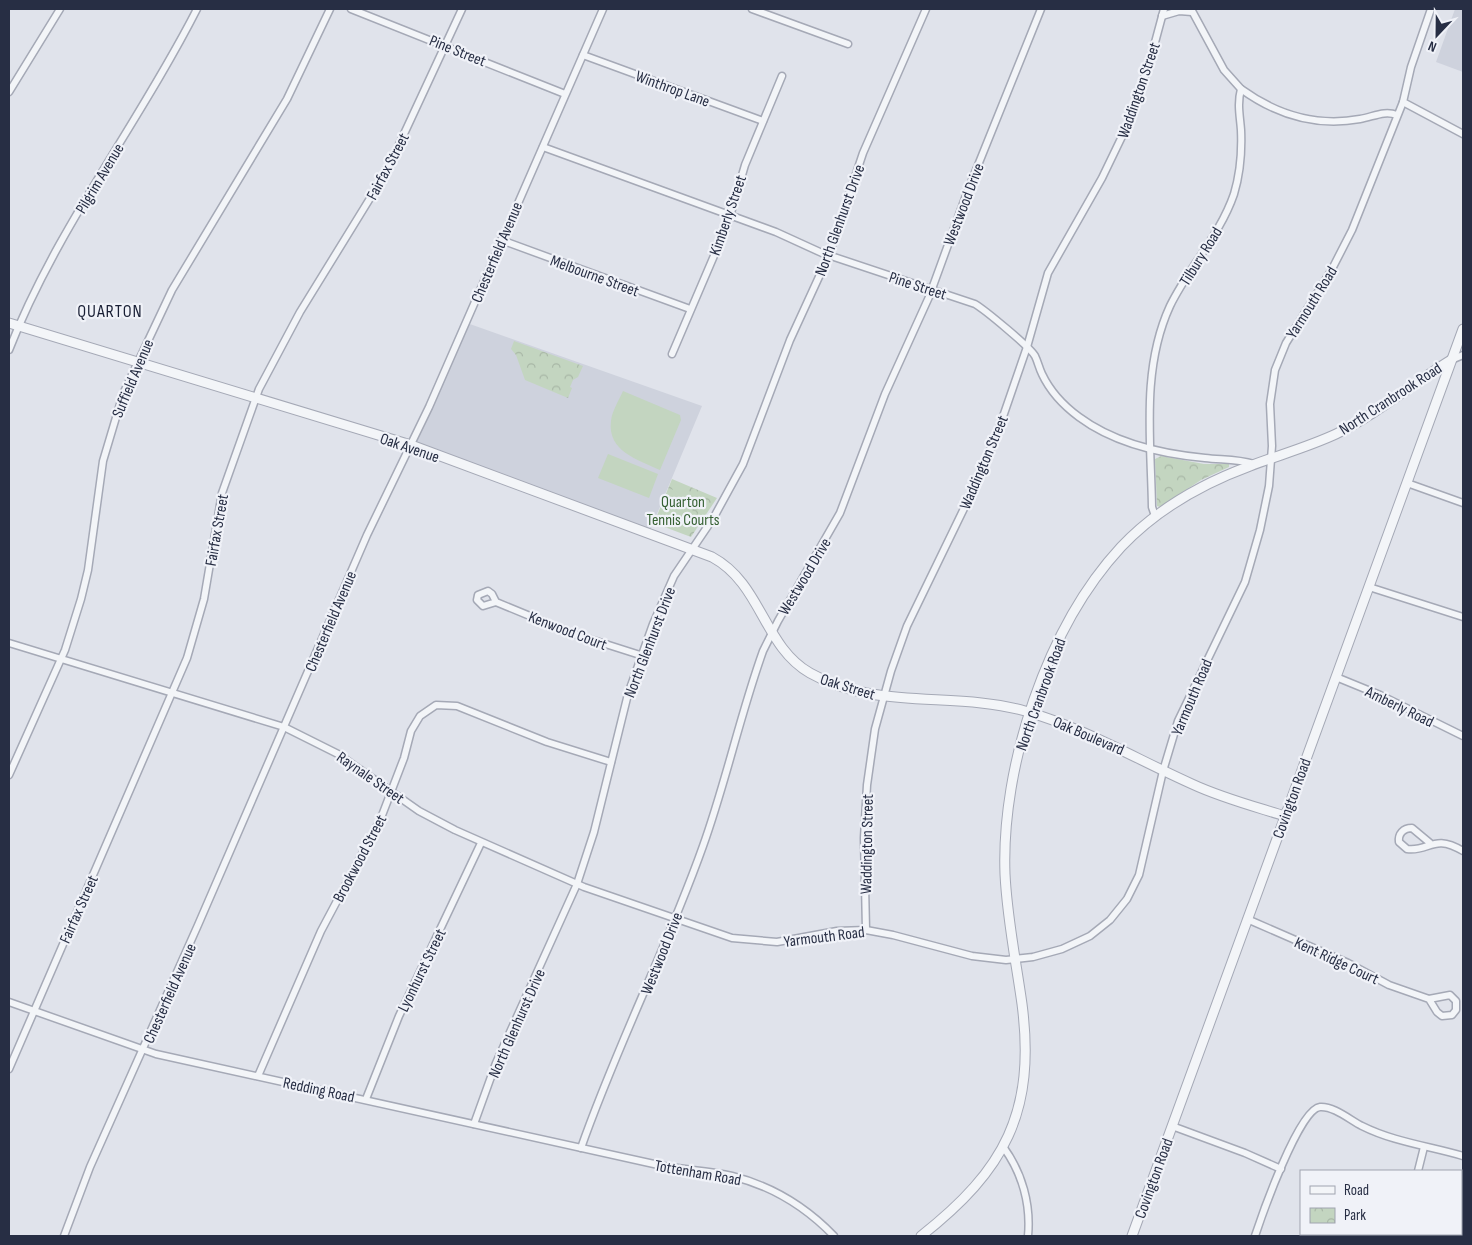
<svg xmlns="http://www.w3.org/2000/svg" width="1472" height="1245" viewBox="0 0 1472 1245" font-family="'Sofia Sans Condensed',sans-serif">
	<defs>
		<pattern id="park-crowns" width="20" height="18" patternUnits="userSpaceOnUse" patternTransform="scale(1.25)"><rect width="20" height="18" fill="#c3d5c0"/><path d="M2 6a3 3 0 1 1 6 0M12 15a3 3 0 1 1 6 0" fill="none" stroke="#a8b7a6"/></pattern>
	</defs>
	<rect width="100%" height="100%" fill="#e0e3eb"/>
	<g fill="#ced2dd">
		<path d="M1455,9H1463V72L1436,62Z"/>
		<path d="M467,323L702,406L649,533L413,446Z"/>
	</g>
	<g fill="url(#park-crowns)">
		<path d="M514,341L583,366L578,377L573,380L570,387L572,388L568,398L525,380L516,355L511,349Z"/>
		<path d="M1161,456L1204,464H1229V467L1201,480L1160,507L1157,506L1155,459Z"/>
		<path d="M672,479L717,498L691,537L654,523Z"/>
	</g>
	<g fill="#c3d5c0">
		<path d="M623,391L680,415L681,420L660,470C638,460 607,451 611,421C612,411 619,400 623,391Z"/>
		<path d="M608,454L658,474L649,498L598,478Z"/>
		<path d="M671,489L682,494L672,518L661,514Z"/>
		<path d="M686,495L697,500L687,524L676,520Z"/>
	</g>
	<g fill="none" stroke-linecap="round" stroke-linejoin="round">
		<defs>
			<g id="minor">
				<path d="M351,9L565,94"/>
				<path d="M752,9L848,44"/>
				<path d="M1431,9L1411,67L1403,102L1463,134"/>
				<path d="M1162,16L1179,11L1192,12"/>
				<path d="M583,55L763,121"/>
				<path d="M1241,89C1277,115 1316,127 1360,119C1373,117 1384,110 1397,115"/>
				<path d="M9,92L60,9"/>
				<path d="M543,147L776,232L822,253L975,304C985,310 1030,347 1035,356C1038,362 1039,368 1042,374C1050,391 1064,406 1079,417C1114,443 1162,454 1205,458C1222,460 1237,459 1254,464"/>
				<path d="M501,240L690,309"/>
				<path d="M9,350C56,229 138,125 197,9"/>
				<path d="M672,354L728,223L745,165L782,76"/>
				<path d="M1451,360L1463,355"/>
				<path d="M1407,483L1463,503"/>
				<path d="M1155,516L1152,507C1151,440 1141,369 1170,306C1189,267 1220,235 1234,194C1240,174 1242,152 1241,130C1240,116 1237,104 1241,89L1224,70L1191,9"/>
				<path d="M1369,587L1463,617"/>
				<path d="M496,602L483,606L477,600L478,595L488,591L492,594L496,602L571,633L640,655"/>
				<path d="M9,643L284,727L338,754L419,811L455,830L584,887L732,938L777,942L837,931L866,930L893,935L972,956L1006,960L1033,957L1062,949L1090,936L1110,920L1127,899L1139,875L1163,771L1178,721L1245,582L1260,530L1269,486L1272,446L1270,404L1275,370L1286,343L1331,271L1352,230L1403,102"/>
				<path d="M1336,677L1380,695L1463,736"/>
				<path d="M9,775L65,650L81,599L88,570L103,461L123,394L172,290L287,99L330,9"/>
				<path d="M1430,843L1412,828C1403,828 1398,834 1399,842L1407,849C1430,852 1433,833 1463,851"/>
				<path d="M1247,919L1348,963L1389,985L1429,999L1437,1012L1442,1016L1452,1015L1456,1010V1001L1450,995L1429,999"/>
				<path d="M866,930L864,838L867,785L875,729L891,671L907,626L971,494L997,434L1027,347L1048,273L1102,178L1128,124L1150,61L1164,9"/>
				<path d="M9,1002L156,1054L663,1166C686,1170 710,1171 732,1176C772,1186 806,1207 834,1236"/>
				<path d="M9,1069L187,658L204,599L222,493L259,389L300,312L377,187L397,149L462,9"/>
				<path d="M258,1076L321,931L381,818L404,758L411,731L420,716L436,705L457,706L547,742L611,762"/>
				<path d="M366,1099L399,1016L481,843"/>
				<path d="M474,1124L496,1063L577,884L594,832L628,694L653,624L674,576L714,517L743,464L790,340L829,255L863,153L926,9"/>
				<path d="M1172,1126L1245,1153L1281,1169"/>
				<path d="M581,1148C617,1045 667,948 703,846C726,782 740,715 763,651L778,621L840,513L885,394L929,297L968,190L1041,9"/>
				<path d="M1004,1148C1022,1173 1031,1204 1028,1236"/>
				<path d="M1418,1171L1424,1147"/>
				<path d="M64,1236L90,1167L198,925L367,535L429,407L603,9"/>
				<path d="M1255,1236C1262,1215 1299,1109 1320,1107C1334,1106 1350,1120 1362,1126C1394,1142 1429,1146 1463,1156"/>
				<path d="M1394,1236L1395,1234"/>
			</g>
			<g id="tertiary">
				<path d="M9,323L411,445L712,557C762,584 763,646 810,673C876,711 955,691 1025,711C1084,728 1136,759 1192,784C1222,798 1253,806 1285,816"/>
				<path d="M921,1236C1005,1170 1036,1112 1022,1004C1016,961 1007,918 1005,874C1001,766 1047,627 1121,547C1157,509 1201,484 1250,466C1279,455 1308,447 1336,434C1377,414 1412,384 1451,360"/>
				<path d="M1132,1236L1463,329"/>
			</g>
		</defs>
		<use href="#minor" stroke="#a5a9b6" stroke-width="9"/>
		<use href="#tertiary" stroke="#a5a9b6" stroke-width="11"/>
		<use href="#minor" stroke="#f3f5f8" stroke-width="6"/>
		<use href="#tertiary" stroke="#f3f5f8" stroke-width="9"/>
	</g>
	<g text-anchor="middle" stroke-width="4.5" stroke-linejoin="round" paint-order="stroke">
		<g font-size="16" fill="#272e44" stroke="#f0f2f8">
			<text transform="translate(458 50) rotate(22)" y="6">Pine Street</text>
			<text transform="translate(673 88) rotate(20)" y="6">Winthrop Lane</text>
			<text transform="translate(1138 90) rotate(-71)" y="6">Waddington Street</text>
			<text transform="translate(387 166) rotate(-62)" y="6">Fairfax Street</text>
			<text transform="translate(99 178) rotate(-59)" y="6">Pilgrim Avenue</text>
			<text transform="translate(963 204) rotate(-69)" y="6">Westwood Drive</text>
			<text transform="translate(727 215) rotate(-71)" y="6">Kimberly Street</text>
			<text transform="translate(839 220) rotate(-70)" y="6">North Glenhurst Drive</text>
			<text transform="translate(496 252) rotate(-67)" y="6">Chesterfield Avenue</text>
			<text transform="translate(1200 256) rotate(-58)" y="6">Tilbury Road</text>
			<text transform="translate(595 275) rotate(20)" y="6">Melbourne Street</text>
			<text transform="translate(918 285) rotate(18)" y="6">Pine Street</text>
			<text transform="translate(1311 302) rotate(-58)" y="6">Yarmouth Road</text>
			<text transform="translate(132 378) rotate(-67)" y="6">Suffield Avenue</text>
			<text transform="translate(1390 398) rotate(-33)" y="6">North Cranbrook Road</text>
			<text transform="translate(410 447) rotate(19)" y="6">Oak Avenue</text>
			<text transform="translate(983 462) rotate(-67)" y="6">Waddington Street</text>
			<text transform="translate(216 530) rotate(-80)" y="6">Fairfax Street</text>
			<text transform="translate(804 576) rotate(-59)" y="6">Westwood Drive</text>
			<text transform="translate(330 621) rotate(-67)" y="6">Chesterfield Avenue</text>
			<text transform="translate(568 630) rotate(21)" y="6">Kenwood Court</text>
			<text transform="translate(649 642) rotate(-69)" y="6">North Glenhurst Drive</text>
			<text transform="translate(848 686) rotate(17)" y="6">Oak Street</text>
			<text transform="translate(1040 694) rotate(-70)" y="6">North Cranbrook Road</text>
			<text transform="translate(1191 697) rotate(-67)" y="6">Yarmouth Road</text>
			<text transform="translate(1400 706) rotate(26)" y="6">Amberly Road</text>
			<text transform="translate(1089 735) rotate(23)" y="6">Oak Boulevard</text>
			<text transform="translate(371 777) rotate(35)" y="6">Raynale Street</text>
			<text transform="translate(1291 798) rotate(-70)" y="6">Covington Road</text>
			<text transform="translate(866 844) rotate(-89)" y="6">Waddington Street</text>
			<text transform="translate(359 858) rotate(-62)" y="6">Brookwood Street</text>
			<text transform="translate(78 909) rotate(-66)" y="6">Fairfax Street</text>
			<text transform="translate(824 936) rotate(-7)" y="6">Yarmouth Road</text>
			<text transform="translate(661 953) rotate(-68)" y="6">Westwood Drive</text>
			<text transform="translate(1337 960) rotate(25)" y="6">Kent Ridge Court</text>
			<text transform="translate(421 970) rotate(-64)" y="6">Lyonhurst Street</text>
			<text transform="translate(169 993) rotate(-66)" y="6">Chesterfield Avenue</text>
			<text transform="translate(516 1023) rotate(-66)" y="6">North Glenhurst Drive</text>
			<text transform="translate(319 1089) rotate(12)" y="6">Redding Road</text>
			<text transform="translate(698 1172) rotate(10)" y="6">Tottenham Road</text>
			<text transform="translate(1153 1178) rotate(-70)" y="6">Covington Road</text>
		</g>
		<g font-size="16" fill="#366133" stroke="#f0f2f8">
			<text x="683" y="507">Quarton<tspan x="683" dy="18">Tennis Courts</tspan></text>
		</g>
		<g font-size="18" letter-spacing="1" fill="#191f35" stroke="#f0f2f8">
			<text x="110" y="317">QUARTON</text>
		</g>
	</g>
	<rect width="1472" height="1245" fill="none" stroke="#272e44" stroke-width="20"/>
	<rect x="1300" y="1170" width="162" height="65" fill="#f0f2f8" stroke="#a0a4b0"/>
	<rect x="1310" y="1186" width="25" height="8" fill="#f3f5f8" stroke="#a0a4b0"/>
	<text x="1344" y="1195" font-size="15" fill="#272e44">Road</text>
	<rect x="1310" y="1208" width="25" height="15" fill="url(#park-crowns)" stroke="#a0a4b0"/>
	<text x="1344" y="1220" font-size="15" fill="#272e44">Park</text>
	<g transform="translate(1437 35) rotate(202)" stroke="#f0f2f8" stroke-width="4" paint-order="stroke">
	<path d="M0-4L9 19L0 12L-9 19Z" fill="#272e44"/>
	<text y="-8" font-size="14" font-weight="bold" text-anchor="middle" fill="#272e44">N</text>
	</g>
</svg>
